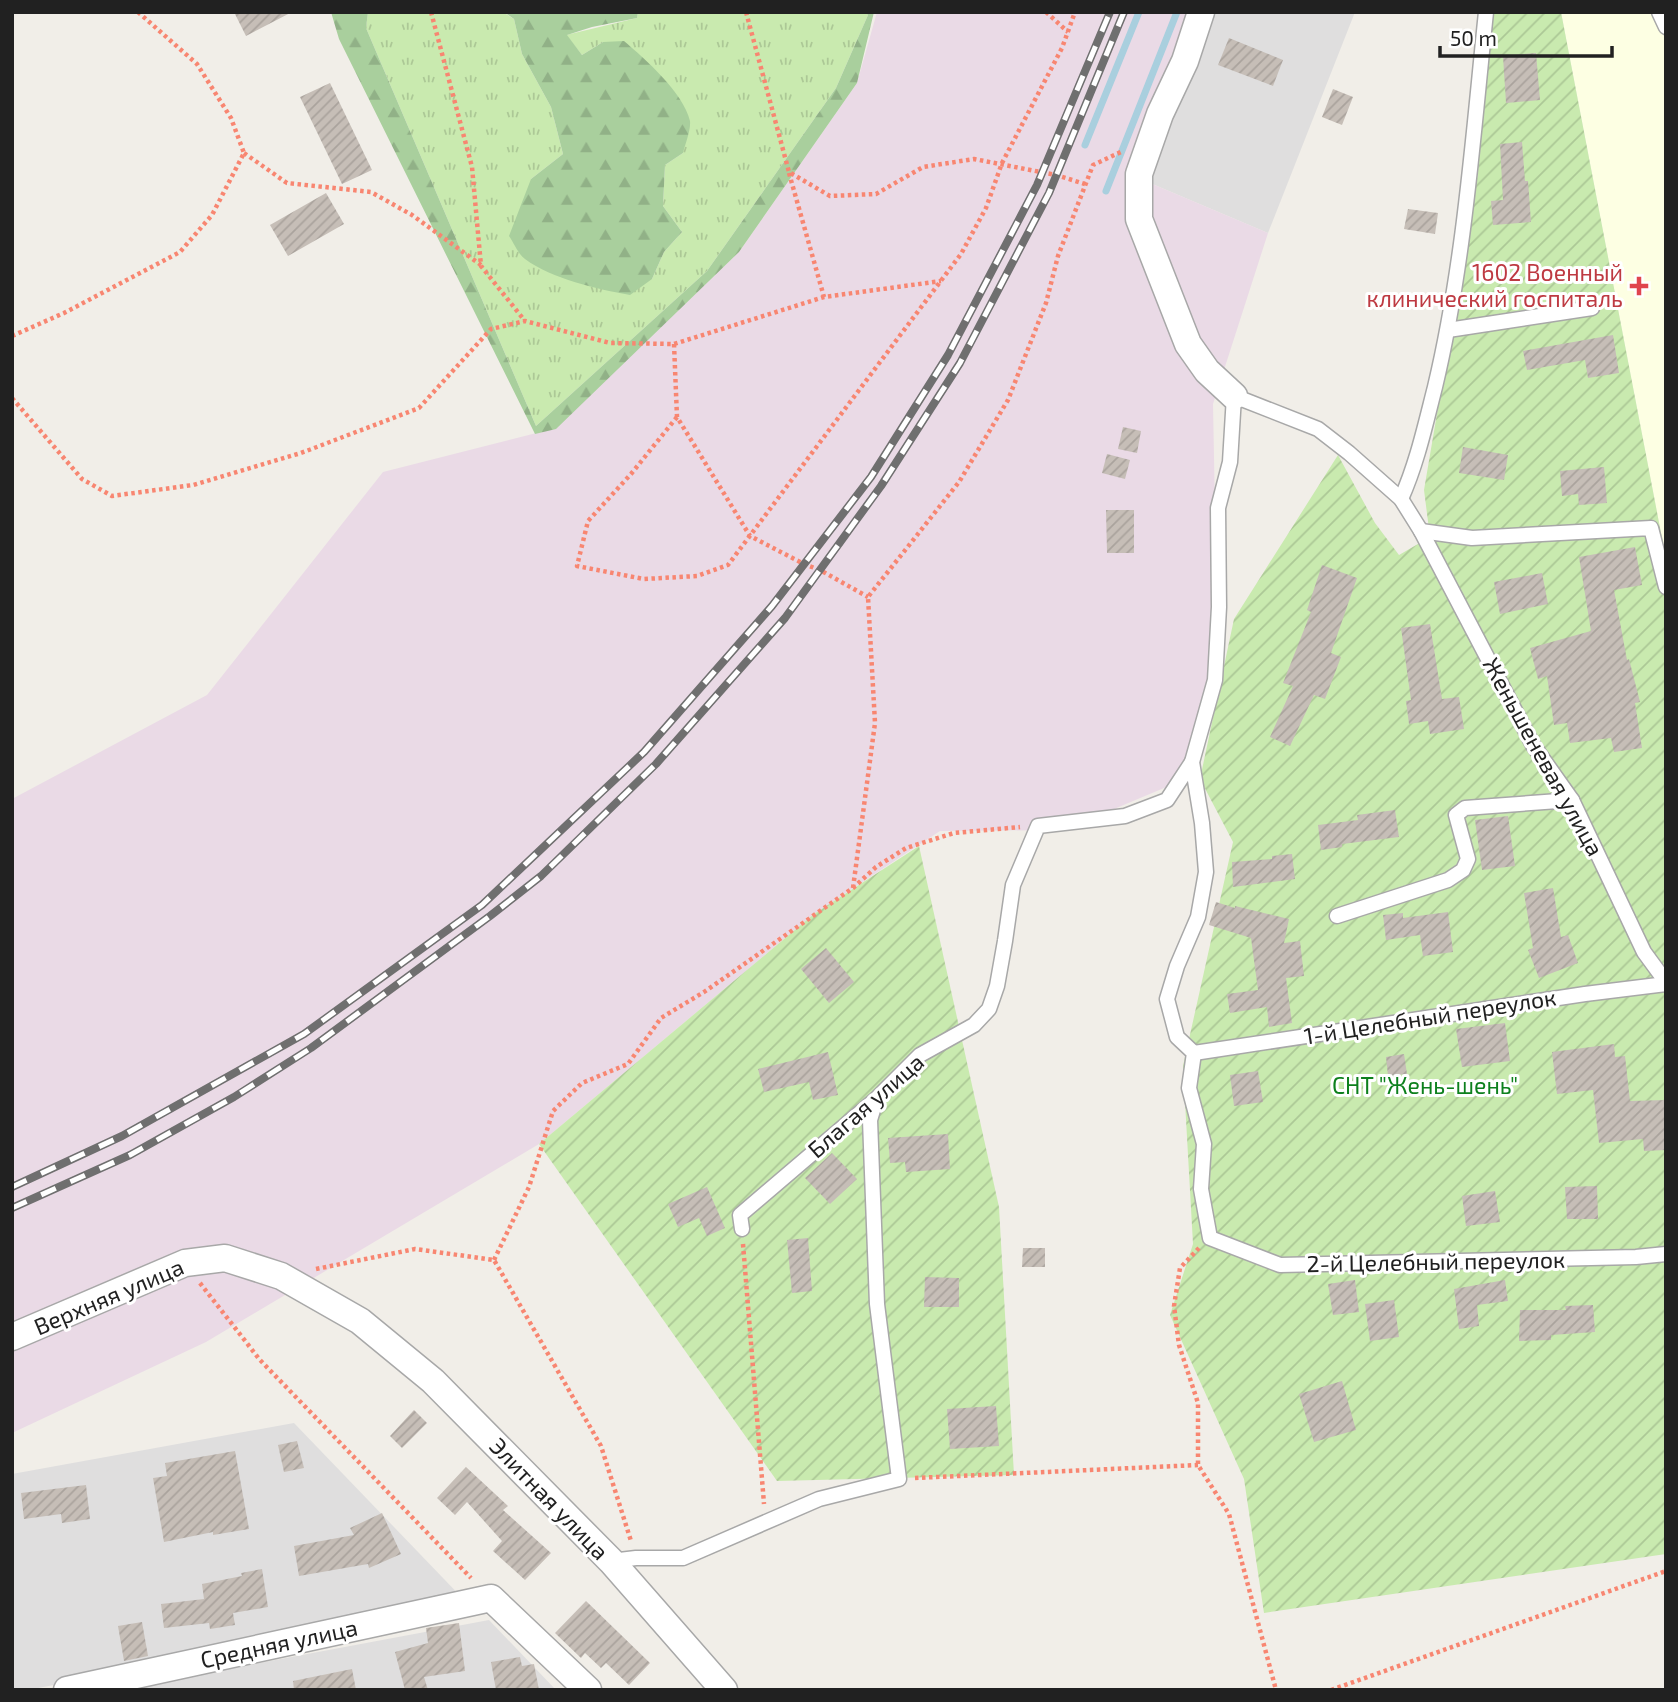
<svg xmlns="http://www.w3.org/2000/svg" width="1678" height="1702" viewBox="0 0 1678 1702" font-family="'Exo 2',sans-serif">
	<defs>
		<pattern id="grass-tufts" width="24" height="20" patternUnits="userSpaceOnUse" patternTransform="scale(1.75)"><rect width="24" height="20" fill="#c9eaaf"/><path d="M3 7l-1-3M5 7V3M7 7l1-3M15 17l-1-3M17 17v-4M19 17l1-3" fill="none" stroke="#acc896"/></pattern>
		<pattern id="forest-firs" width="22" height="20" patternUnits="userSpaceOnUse" patternTransform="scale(1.75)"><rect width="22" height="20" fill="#a9cf9d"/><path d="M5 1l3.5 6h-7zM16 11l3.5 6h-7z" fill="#91b187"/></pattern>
		<pattern id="garden-furrows" width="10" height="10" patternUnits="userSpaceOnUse" patternTransform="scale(1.75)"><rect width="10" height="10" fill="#c9eaaf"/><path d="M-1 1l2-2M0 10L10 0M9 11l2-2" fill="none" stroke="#acc896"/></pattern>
		<pattern id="building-hatch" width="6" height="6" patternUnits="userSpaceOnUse" patternTransform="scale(1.75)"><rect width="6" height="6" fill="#c6beb7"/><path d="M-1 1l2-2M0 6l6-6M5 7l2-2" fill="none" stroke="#aaa39d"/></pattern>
	</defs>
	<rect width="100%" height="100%" fill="#f1eee8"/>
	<g fill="#dfdede">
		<path d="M1206,12H1355L1268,233L1150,183Z"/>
		<path d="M294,1423L468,1604L28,1690H12V1474Z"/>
		<path d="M489,1620L556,1690H116Z"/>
	</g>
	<path fill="#fdffe3" d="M1561,12H1666V559Z"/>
	<path fill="#eadae6" d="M877,12H1206L1150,183L1268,233L1213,404L1217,617L1195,775L1064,830L940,831L814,914L539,1144L206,1342L12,1433V799L207,695L383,472L556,428L739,252L857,83Z"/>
	<path fill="url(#grass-tufts)" d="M368,12H503L514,19L522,54L551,107L563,154L531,179L652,279L664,252L682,232L663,206L665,165L683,153L603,42L582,55L566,35L637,18L638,12H865L868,15L836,88L707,271L536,426L366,28Z"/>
	<g fill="url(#forest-firs)">
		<path d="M331,12H368L366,28L536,426L707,271L836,88L868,15L865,12H874L857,83L739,252L556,429L535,434L339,39Z"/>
		<path d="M504,12H638L637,18L592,27L567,35L582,55L603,42L624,41C645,59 683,92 690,121C691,130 685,144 683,153L665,165L663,206L682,232L664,252L652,279L630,295C597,289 552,279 525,259C518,254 514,243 509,236L531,179L563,154L551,107L522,54L514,19Z"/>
	</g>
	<g fill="url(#garden-furrows)">
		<path d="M1484,12H1561L1666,559V1554L1264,1613L1244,1479L1170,1315L1193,1244L1183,1066L1233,842L1200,779L1234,619L1338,455L1375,523L1399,555L1430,537L1424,490L1478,173Z"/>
		<path d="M919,846L999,1207L1014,1475L777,1481L539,1144L814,914Z"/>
	</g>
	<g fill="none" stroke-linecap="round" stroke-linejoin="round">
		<g stroke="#a9cfde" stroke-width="7">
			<path d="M1085,145L1139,12"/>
			<path d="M1106,191L1177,12"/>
		</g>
	</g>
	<g fill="url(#building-hatch)">
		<path d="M234,12H292L246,36Z"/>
		<path d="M1229,38L1283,60L1273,86L1218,65Z"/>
		<path d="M1536,53L1540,100L1506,103L1503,56Z"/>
		<path d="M330,83L372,170L342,184L300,97Z"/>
		<path d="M1333,89L1353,97L1342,125L1322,117Z"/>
		<path d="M1522,142L1525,181H1528L1531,222L1493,225L1491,201L1503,200L1500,144Z"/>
		<path d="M326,193L344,224L288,256L270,225Z"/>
		<path d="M1408,209L1438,213L1435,234L1404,229Z"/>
		<path d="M1613,335L1619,373L1588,378L1585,360L1527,370L1523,351Z"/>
		<path d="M1123,427L1141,431L1137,453L1118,449Z"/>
		<path d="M1463,447L1508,455L1504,480L1459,473Z"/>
		<path d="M1107,454L1130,460L1125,479L1102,473Z"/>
		<path d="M1604,467L1607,503L1579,505L1578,494L1562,496L1560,471Z"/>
		<path d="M1106,510H1134V553H1107Z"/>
		<path d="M1635,547L1642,585L1614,590L1627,660L1629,659L1640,702L1635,703L1642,748L1614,752L1611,738L1570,743L1567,723L1554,725L1547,676L1538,679L1530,648L1591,631L1579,557Z"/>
		<path d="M1322,565L1357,578L1331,653L1341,657L1325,699L1314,695L1290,746L1270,737L1293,686L1283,683L1311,612L1307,610Z"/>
		<path d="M1542,573L1548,604L1500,614L1494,582Z"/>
		<path d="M1430,624L1442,699L1459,697L1464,729L1430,734L1428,721L1409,724L1406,701L1411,700L1401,628Z"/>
		<path d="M1395,810L1399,837L1342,844V847L1321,850L1318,825L1358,820L1357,815Z"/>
		<path d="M1508,816L1515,866L1482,870L1475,820Z"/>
		<path d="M1292,854L1295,879L1233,887L1232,862L1272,859V856Z"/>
		<path d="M1553,888L1561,937L1568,935L1578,963L1539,978L1528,950L1533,948L1524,893Z"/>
		<path d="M1216,902L1235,908V906L1289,919L1284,943L1300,941L1304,976L1286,978L1292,1023L1269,1027L1267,1007L1230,1013L1227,994L1258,990L1251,938L1209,925Z"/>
		<path d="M1448,912L1453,952L1423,956L1420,935L1386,940L1383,915L1403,913V918Z"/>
		<path d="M826,948L854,982L829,1003L801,969Z"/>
		<path d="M1505,1023L1510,1061L1462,1067L1456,1029Z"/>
		<path d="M1614,1044L1615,1057L1625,1056L1630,1101L1666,1100V1150L1644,1151L1643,1139L1599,1143L1593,1090L1557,1094L1552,1052Z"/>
		<path d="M828,1052L838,1095L813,1100L809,1082L764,1092L758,1069Z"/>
		<path d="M1404,1054L1407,1074L1388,1076L1386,1057Z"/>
		<path d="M1258,1071L1263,1102L1234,1106L1230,1075Z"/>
		<path d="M948,1134L950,1169L906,1172L905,1162L890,1163L888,1138Z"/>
		<path d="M832,1153L857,1179L830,1204L805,1178Z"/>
		<path d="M1597,1186L1598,1219H1567L1565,1187Z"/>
		<path d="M707,1187L725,1228L707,1236L699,1218L678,1227L668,1204Z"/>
		<path d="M1495,1191L1500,1222L1466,1226L1462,1196Z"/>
		<path d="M808,1238L812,1291L792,1293L787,1240Z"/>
		<path d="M1023,1248H1045V1267H1022Z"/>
		<path d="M925,1277L959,1278V1307H924Z"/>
		<path d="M1355,1280L1359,1312L1333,1315L1328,1284Z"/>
		<path d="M1505,1280L1508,1301L1477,1305L1479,1326L1459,1329L1454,1289Z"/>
		<path d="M1394,1300L1399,1337L1370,1341L1365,1304Z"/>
		<path d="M1593,1305L1595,1332L1551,1335V1340L1519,1341L1520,1310H1566L1565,1306Z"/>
		<path d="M1342,1381L1356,1430L1314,1442L1299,1394Z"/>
		<path d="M996,1406L999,1446L950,1449L947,1409Z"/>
		<path d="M414,1410L427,1423L402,1448L390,1436Z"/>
		<path d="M297,1441L304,1468L284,1472L278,1445Z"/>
		<path d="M235,1451L249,1529L213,1535V1532L164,1542L153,1478L167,1476L165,1463Z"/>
		<path d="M466,1467L508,1506L503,1510L551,1553L525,1580L493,1551L502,1541L467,1502L455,1515L437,1498Z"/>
		<path d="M86,1485L90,1519L62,1523L61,1514L24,1519L21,1493Z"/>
		<path d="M382,1513L401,1554L369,1568L368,1564L299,1576L294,1546L354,1535L350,1528Z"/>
		<path d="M262,1569L268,1607L233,1613L235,1625L210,1629L209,1623L164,1628L161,1604L204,1599L202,1584L242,1576L241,1573Z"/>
		<path d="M586,1601L650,1663L629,1685L606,1663L601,1668L585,1653L581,1658L555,1633Z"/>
		<path d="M142,1622L148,1656L124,1661L118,1626Z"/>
		<path d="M459,1623L465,1671L424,1677L428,1690H405L395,1652L428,1643L426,1628Z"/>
		<path d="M520,1657L522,1666L534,1664L539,1690H496L491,1662Z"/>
		<path d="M352,1669L356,1690H294L293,1681Z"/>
	</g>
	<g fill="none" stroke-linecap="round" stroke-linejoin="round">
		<defs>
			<g id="service">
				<path d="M1659,12L1666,27"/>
				<path d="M1448,330L1592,308"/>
				<path d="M1401,499C1417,463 1425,426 1435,387C1464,265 1473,137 1486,12"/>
				<path d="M1421,531L1472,538L1651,528L1666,587"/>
				<path d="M1337,916L1448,880L1463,870L1468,859L1456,815L1465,808L1572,800"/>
				<path d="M1666,982L1644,952L1572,800L1533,745L1421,531L1401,499L1349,453L1318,429L1234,396L1230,462L1218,508L1219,607L1215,680L1192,762L1202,823L1206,872L1198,917L1177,966L1167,999L1177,1037L1194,1053L1189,1088L1204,1144L1201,1189L1210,1238L1280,1265L1636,1257L1666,1254"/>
				<path d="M1194,1053L1585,994L1666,984"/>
				<path d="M742,1229L740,1215L876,1099L920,1055L974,1025L989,1009L997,986L1005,941L1013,885L1038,826L1125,816L1167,800L1192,762"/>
				<path d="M611,1561L636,1558H683L819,1499L899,1479L877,1304L870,1120L876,1100"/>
			</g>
			<g id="minor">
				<path d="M1201,12L1185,61L1160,114L1139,174V219L1188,344L1207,371L1234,396"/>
				<path d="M12,1337L185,1263L225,1258L281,1276L360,1321L433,1381L611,1561L724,1690"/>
				<path d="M67,1690L491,1598L588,1690"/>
			</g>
		</defs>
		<use href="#service" stroke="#a8a8a8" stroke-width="17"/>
		<use href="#minor" stroke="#a8a8a8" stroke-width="29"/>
		<g stroke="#f88671" stroke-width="4.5" stroke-dasharray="3.5 3.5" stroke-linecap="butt">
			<path d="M431,12L472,167L481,266L525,321"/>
			<path d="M746,12L789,172L830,196L876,194L923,167L974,159L1056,175L1085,184"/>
			<path d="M1046,12L1068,32"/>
			<path d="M244,153L287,183L371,192L412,215L481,265"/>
			<path d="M789,173L824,297"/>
			<path d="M12,336L64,313L180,252L212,215L244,153L231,118L197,64L138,12"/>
			<path d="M674,344L677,417L750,536L804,564L820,570L868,597"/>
			<path d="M12,398L82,479L112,496L193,485L301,453L419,408L491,329L525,321L610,343L674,344L824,297L941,281"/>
			<path d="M677,417L631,474L588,521L577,566L644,579L697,576L728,565L961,254L986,208L1002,163L1062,48L1075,12"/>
			<path d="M853,888L875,723L868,597L959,482L1008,400L1046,303L1058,256L1093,165L1123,151"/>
			<path d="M743,1244L764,1504"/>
			<path d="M1199,1248L1180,1268L1174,1306L1179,1345L1198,1403V1465L1229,1514L1276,1690"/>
			<path d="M494,1260L529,1187L553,1111L582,1083L628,1064L661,1018L704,992L853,888L876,867L906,848L954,833L1020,827"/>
			<path d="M316,1269L415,1249L494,1260L601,1446L631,1541"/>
			<path d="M200,1283L260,1360L471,1578"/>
			<path d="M915,1478L1198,1465"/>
			<path d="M1331,1690L1666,1571"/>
		</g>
		<use href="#service" stroke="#fff" stroke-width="14"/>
		<use href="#minor" stroke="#fff" stroke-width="26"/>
		<defs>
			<g id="rail">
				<path d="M12,1187L122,1136L304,1034L482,905L644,752L772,606L871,477L948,355L1037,185L1110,12"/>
				<path d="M12,1208L130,1155L234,1097L311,1048L490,916L541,876L656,764L785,618L881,486L960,363L1049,193L1124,12"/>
			</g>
		</defs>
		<use href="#rail" stroke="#6f6f6f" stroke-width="8"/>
		<use href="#rail" stroke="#fff" stroke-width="5" stroke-dasharray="16" stroke-linecap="butt"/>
	</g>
	<path fill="#e0444e" stroke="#fff" stroke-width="2.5" d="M1635.5 275.5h7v7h7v7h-7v7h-7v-7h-7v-7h7z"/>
	<g text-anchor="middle" stroke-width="6" stroke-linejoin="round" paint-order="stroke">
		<g font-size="23" fill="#be3a42" stroke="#fff" text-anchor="end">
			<text x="1623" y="281">1602 Военный<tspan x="1623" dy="26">клинический госпиталь</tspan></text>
		</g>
		<g font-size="23" fill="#212121" stroke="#fff">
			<text transform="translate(1543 757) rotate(61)" y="8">Женьшеневая улица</text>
			<text transform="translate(1430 1017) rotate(-9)" y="8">1-й Целебный переулок</text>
			<text transform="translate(866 1106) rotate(-41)" y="8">Благая улица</text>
			<text transform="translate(1436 1262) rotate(-1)" y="8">2-й Целебный переулок</text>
			<text transform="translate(109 1297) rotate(-23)" y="8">Верхняя улица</text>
			<text transform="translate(549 1499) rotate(46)" y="8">Элитная улица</text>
			<text transform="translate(279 1644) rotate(-12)" y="8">Средняя улица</text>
		</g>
		<g font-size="23" fill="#0d801d" stroke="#fff">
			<text x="1425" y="1094">СНТ "Жень-шень"</text>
		</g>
	</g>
	<rect width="1678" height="1702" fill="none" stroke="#212121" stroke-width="28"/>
	<path d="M1440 46v10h172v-10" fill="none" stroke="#212121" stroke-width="3.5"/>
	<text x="1450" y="46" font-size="21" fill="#212121" stroke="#ffffff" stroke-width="5" paint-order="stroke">50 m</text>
</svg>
